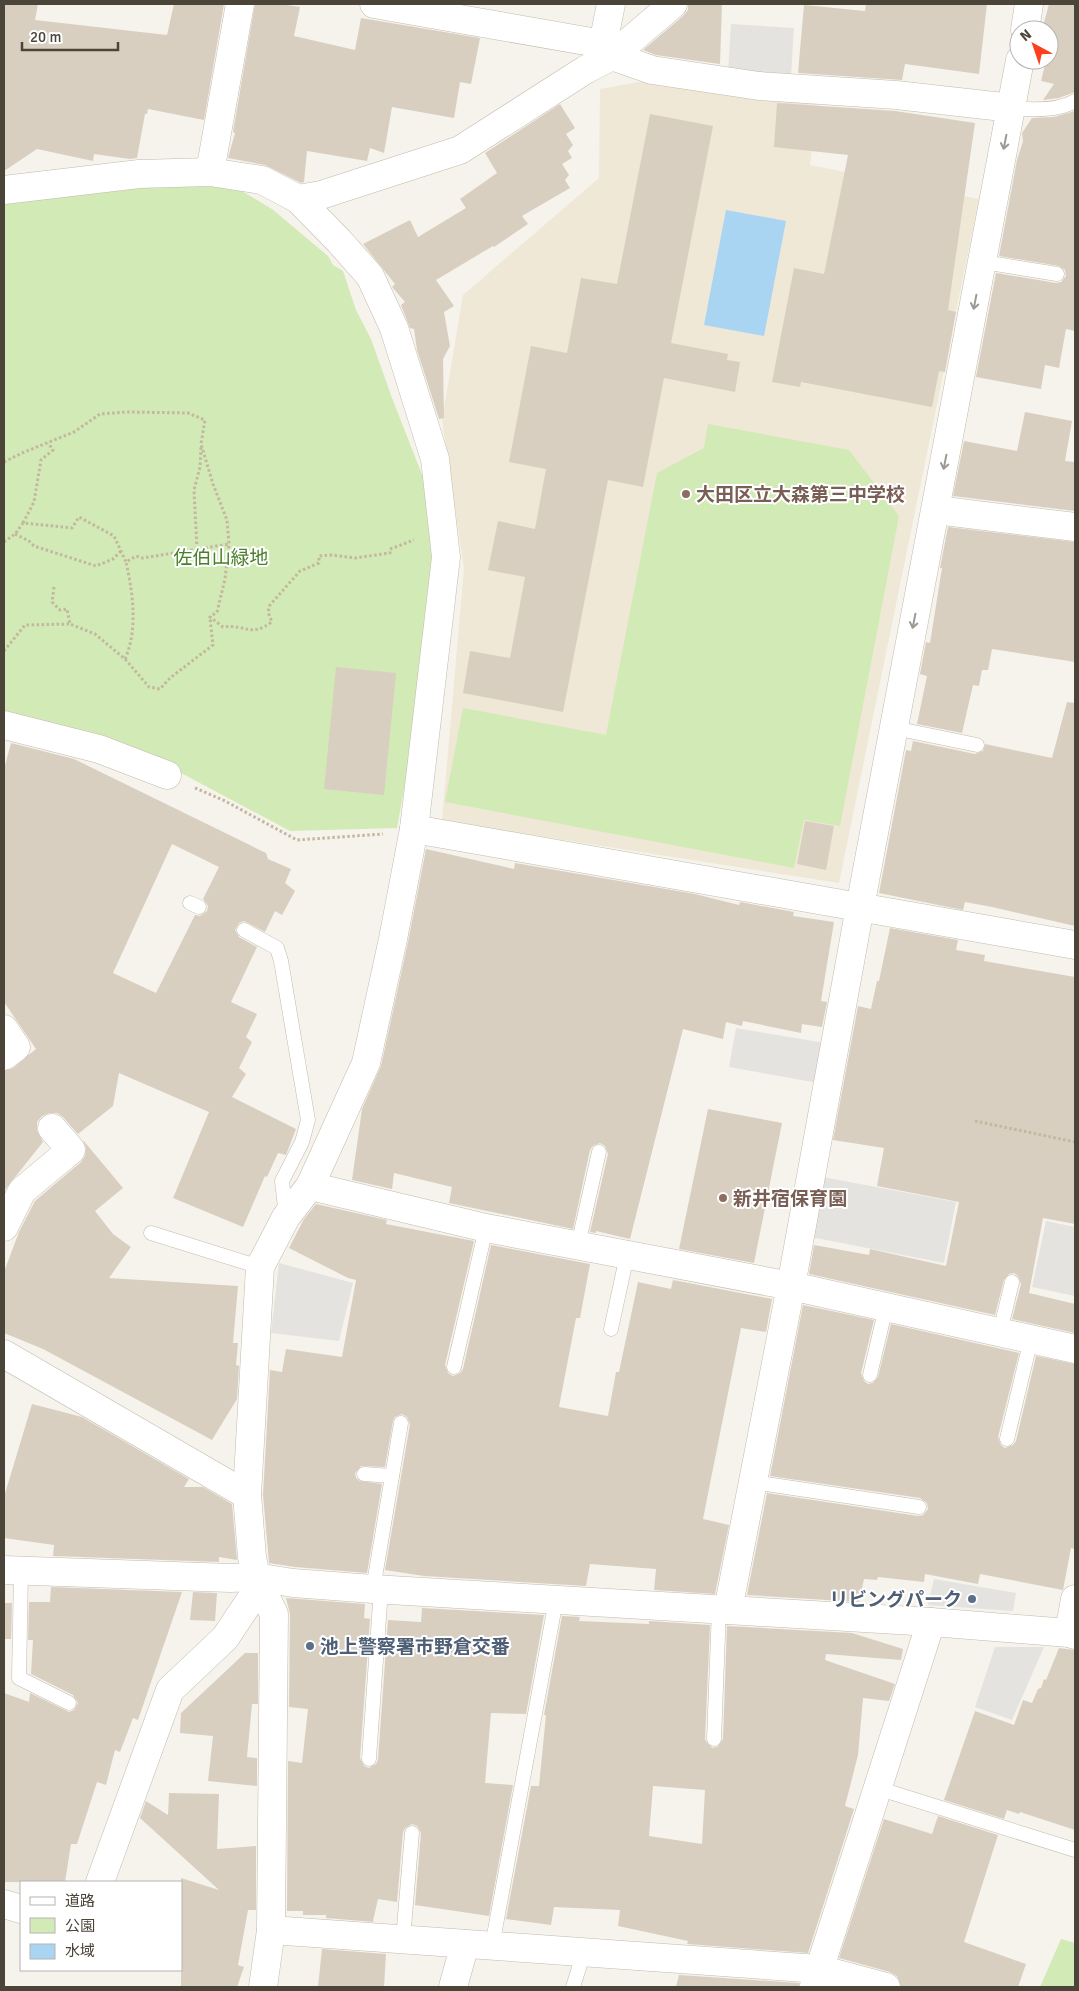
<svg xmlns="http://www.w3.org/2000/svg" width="1079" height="1991" viewBox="0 0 1079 1991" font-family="Signika,'Noto Sans JP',sans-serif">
	<rect width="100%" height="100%" fill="#f6f3ec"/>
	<path fill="#efe8d6" d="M644,81L817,101L810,165L979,199L839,883L442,821L464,568L442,420L463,295L599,178L600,89Z"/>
	<g fill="#d2eab5">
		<path d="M210,172L272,209L328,256L333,265L343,271L356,310L371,339L392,398L443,528L446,557L397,828L290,831L183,774L88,738L4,718V200Z"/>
		<path d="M708,424L849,450L899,516L840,826L804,820L794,868L445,802L463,708L606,735L657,473L704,448Z"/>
		<path d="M1061,1939L1075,1943V1987H1040Z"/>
	</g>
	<g fill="#e5e3e0">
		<path d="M731,24L794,28L791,75L728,72Z"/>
		<path d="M736,1028L825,1043L818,1083L729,1067Z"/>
		<path d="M823,1177L956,1202L944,1263L811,1237Z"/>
		<path d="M1046,1221L1075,1227V1296L1032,1287Z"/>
		<path d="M279,1263L353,1283L339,1341L271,1333Z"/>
		<path d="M934,1579L1016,1593L1013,1611L928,1605Z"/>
		<path d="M995,1647H1044L1012,1720L975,1707Z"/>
	</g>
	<path fill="#a9d4f2" d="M726,210L786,221L764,336L704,325Z"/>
	<g fill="#d8cfc1" fill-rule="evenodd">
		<path d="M4,4H38L35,20L167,35L174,4H224L204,120L148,109L147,114H145L137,158L130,159L94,154L93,161L37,149L4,171Z"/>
		<path d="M255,4H281L300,7L294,36L355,50L361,18L480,38L471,84L460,82L454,118L392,107L384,153L370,148L367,161L307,151L304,182L301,183L265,165L228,158L235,133L233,132Z"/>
		<path d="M688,4H722L720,64L656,55L643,50L683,16L688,10Z"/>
		<path d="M866,4H987L979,74L905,64L902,80L798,73L804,5L865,11Z"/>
		<path d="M1049,4H1075V92L1059,98L1043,100L1054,84L1041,81L1046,60H1049V44L1052,30H1042Z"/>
		<path d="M777,103L895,111L975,123L948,310L956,312L945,372L939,371L932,407L801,382L800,387L772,382L794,268L824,274L848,155L774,147Z"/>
		<path d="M560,104L575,128L566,134L573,145L568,151L572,158L562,164L569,175L565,180L570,188L522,216L528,224L494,247L493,246L436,280L454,306L444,312L450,346L443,359L444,418L439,419L417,350L414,329L410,328L401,305L405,302L392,287L395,284L363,244L410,220L418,237L466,208L460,199L497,173L485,153Z"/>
		<path d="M1075,111V331L1066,329L1059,368L1045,365L1041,389L976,377L996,273L1056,283L1061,282L1066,276L1065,270L1059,266L999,256L1017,160L1023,141L1022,133L1032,118L1054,117Z"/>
		<path d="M650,114L713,126L671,343L728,354L727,360L740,362L735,392L664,378L643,487L608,480L563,712L463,693L470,651L510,658L525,577L488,570L498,521L535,529L546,469L509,462L531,346L567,353L581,278L617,284Z"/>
		<path d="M1025,412L1072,421L1065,461L1075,462V511L953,496L964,441L1017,451Z"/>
		<path d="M948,527L1075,542V662L992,649L988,670H982L979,686L973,685L962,733L917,724L927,676L920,674L926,642L930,643L942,568H940Z"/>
		<path d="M336,667L396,673L384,795L324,789Z"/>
		<path d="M1067,702L1075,703V926L992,907L965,902L963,910L879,893L906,750L911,751L913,741L975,754L983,751L985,744L1052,758Z"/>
		<path d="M11,743L74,759L266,853L268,859L291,869L285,883L295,891L282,915L275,911L265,932L244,921L239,923L235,930L239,937L257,947L231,1002L257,1014L246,1037L252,1042L239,1068L246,1074L232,1097L296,1129L286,1155L278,1153L267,1177L265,1176L243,1227L173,1198L209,1112L119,1073L113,1106L78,1134L123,1188L95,1211L113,1234L131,1247L109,1278L238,1286L233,1343H238L236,1365L239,1366L237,1399L212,1440L43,1349L4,1333V1272L19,1232L35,1201L81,1162L85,1156L86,1148L83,1140L63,1117L57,1113H50L42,1116L37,1122V1130L43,1142L4,1191V1071L13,1068L36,1049L4,1002V769ZM172,844L219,867L203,899L208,906L207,911L200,916L195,915L156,993L113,973Z"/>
		<path d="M805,821L834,826L826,870L797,864Z"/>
		<path d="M426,849L514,869L515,863L695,894L739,905L740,902L794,912L793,916L834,922L821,1001L827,1002L822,1027L802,1024L801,1033L743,1021L742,1026L726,1022L723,1039L683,1029L630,1239L596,1231V1233L590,1232L608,1154L605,1146L600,1143L593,1146L590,1150L573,1229L449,1203L452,1187L394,1173L392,1189L352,1180L362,1109L381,1066L408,942Z"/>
		<path d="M890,928L958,940L956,950L985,955L984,961L1075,977V1224L1043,1218L1029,1293L1075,1304V1333L1012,1319L1021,1284L1018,1276L1014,1273L1009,1274L1004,1280L995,1315L809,1274L814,1245L869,1255L870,1249L946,1266L959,1202L877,1186L884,1148L833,1140L858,1006L871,1009L877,981H879Z"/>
		<path d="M708,1109L782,1123L754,1263L679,1249Z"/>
		<path d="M316,1204L387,1220L386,1224L474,1241L445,1365L448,1373L453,1376L460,1373L463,1369L491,1245L590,1264L580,1318H576L559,1407L608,1416L616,1372H619L638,1282L671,1289L673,1280L772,1299L766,1332L741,1328L703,1519L729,1525L715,1594L654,1590L656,1569L590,1564L586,1586L424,1576L385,1570L410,1424L407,1417L402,1414L395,1417L393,1421L385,1467L361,1466L355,1473L356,1478L360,1481L382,1484L367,1573L295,1567L269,1563L263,1495L270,1370L282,1372L286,1349L342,1357L356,1280L348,1278L289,1248L304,1219Z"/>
		<path d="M803,1305L874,1320L861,1373L864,1381L868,1384L873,1383L878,1377L891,1324L1019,1353L998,1437L1001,1445L1005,1448L1013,1445L1016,1441L1036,1356L1075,1364V1549L1071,1548L1063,1590L980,1574L978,1584L925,1574L924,1582L878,1577L877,1580L864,1579L859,1602L747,1595L767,1493L918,1516L923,1515L928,1509L927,1503L920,1498L770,1476Z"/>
		<path d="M32,1404L82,1417L189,1479L184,1487H203L232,1504L237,1560L219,1557V1562L53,1556L54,1545L4,1538V1497Z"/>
		<path d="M51,1587L182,1592L138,1720L133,1718L120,1752L115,1750L106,1785L97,1782L77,1844H71L65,1882H4V1693L29,1702L30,1693L69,1712L74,1710L78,1703L73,1695L31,1674L33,1640H28L29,1602H50Z"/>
		<path d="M193,1592L217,1593L215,1621L190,1620Z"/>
		<path d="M286,1598L365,1604L364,1618L370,1619L360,1758L364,1766L369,1768L376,1764L378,1760L388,1620L421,1622L422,1608L544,1615L526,1714L491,1713L485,1783L513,1785L489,1916L415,1905L421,1833L417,1826L412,1824L405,1828L403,1832L397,1902L378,1899L373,1921L374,1922L326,1918V1915H303V1911H287L288,1761L302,1763L308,1709L289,1707L290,1614Z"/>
		<path d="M4,1603H12L11,1639H4Z"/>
		<path d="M562,1616L580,1617L579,1621L649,1624V1621L710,1625L705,1739L707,1743L713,1748L718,1746L723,1739L727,1626L852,1633L903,1649L901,1660L826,1654L825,1660L895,1684L889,1701L863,1698L858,1755L845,1806L854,1809L808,1953L687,1944L688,1941L618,1926L620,1910L554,1907L551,1925L506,1919L531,1786H539L546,1715H544ZM653,1786L705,1790L702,1844L649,1836Z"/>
		<path d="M1059,1648L1075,1650V1830L1020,1812L1019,1814L1007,1810L1004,1819L944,1800L975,1711L1014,1725L1023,1700L1032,1703L1038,1689L1041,1688L1044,1679L1046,1680Z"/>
		<path d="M245,1653H258V1704H252L247,1757L257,1758V1786L208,1781L213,1736L180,1733L181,1713Z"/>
		<path d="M169,1793L219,1794L217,1849L256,1846V1910H248L238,1965L244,1967L237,1987H181V1878L219,1890L140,1818L146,1801L168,1815Z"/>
		<path d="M938,1816L998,1835L964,1942L1026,1964L1018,1987H901L897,1976L890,1972L839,1958L884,1819L932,1834Z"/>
		<path d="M322,1949L386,1954L384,1987H318Z"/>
		<path d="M679,1975L799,1983V1987H676Z"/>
	</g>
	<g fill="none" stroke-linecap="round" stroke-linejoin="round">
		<defs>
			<g id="lane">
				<path d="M1012,108C1031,110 1058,111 1075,101"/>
				<path d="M983,262L1057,274"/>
				<path d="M894,728L977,745"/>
				<path d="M190,903L199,907"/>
				<path d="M244,930L277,948L281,961L308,1120L302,1142L282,1181L286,1216"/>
				<path d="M151,1233L260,1267"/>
				<path d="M578,1245L599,1152"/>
				<path d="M611,1329L627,1255"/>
				<path d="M1000,1332L1012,1282"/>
				<path d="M454,1367L486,1228"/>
				<path d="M870,1375L886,1307"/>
				<path d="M1007,1439L1031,1339"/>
				<path d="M364,1474L392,1476"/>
				<path d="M753,1482L919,1507"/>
				<path d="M21,1571L19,1678L69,1703"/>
				<path d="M373,1589L401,1423"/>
				<path d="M714,1739L719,1609"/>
				<path d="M369,1759L381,1589"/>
				<path d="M877,1788L1075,1850"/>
				<path d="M403,1939L412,1833"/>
				<path d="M492,1946L556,1600"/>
				<path d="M573,1987L584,1952"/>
			</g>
			<g id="street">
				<path d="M374,4L603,44L612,56L652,70L759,86L896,95L1012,108"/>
				<path d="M1025,30L1029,4"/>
				<path d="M603,44L611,4"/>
				<path d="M210,172L240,4"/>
				<path d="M4,190L139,174L210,172L262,180L298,199L339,241L370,276L394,328L435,459L446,557L414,829L393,939L366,1063L310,1186L286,1217L260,1267L247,1495L252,1557L256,1577L255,1593L225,1638L170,1690L100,1882"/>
				<path d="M298,199L321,195L460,150L585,70L612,56L673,4"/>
				<path d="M936,510L1075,527"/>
				<path d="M4,725L99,749L167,775"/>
				<path d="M414,829L1075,945"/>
				<path d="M4,1029L16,1047L4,1056"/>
				<path d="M310,1186L486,1228L791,1286L1075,1349"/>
				<path d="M4,1227L22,1191L71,1150L52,1128"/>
				<path d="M4,1354L247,1495"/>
				<path d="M4,1570L230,1578L256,1577L293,1583L373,1589L931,1622L1069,1633L1075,1635"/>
				<path d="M256,1577L274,1614L271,1930L263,1987"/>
				<path d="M728,1610L791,1286L860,907L1020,60"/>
				<path d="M1069,1633L1075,1599"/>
				<path d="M4,1904L21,1909"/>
				<path d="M271,1930L819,1969L886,1987"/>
				<path d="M814,1986L931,1622"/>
				<path d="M453,1987L465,1944"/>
			</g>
		</defs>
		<use href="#lane" stroke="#c2bbae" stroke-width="15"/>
		<use href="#street" stroke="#c2bbae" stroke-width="29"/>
		<g stroke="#c4b79f" stroke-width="3" stroke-dasharray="2.5 2.5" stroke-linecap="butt">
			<path d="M4,462L22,453L74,432L100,414L127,412L188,413L205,420L201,444L213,484L227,520L229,544L225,579L217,612L210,617L223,627C247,624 249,638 272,622L268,612L270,605L300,571L319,563V556L332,555L355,558L390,553V549L414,540"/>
			<path d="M23,523L34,502L41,460L53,450L48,443"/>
			<path d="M15,534L29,541L34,546L96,566L113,559L121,551"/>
			<path d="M4,542L15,534L23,523L72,528L79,517L114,536L126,562L136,556L143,558L229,544"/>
			<path d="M197,549L194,490L200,467L201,447"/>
			<path d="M54,587L52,602L60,610L67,609L70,624L95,634L125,659L149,687L160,689L170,678L213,645L210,618"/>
			<path d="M4,651L25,625L70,624"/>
			<path d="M125,659C138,630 133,593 126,562"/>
			<path d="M195,788L225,801L297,840L383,834"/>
			<path d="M975,1121L1075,1142"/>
		</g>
		<use href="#lane" stroke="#fff" stroke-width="14"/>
		<use href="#street" stroke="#fff" stroke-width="28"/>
	</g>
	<defs><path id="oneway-shaft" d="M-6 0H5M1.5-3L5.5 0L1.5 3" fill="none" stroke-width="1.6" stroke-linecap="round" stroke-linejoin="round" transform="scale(1.25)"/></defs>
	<g stroke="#9c9892">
		<use href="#oneway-shaft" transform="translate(1005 142) rotate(101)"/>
		<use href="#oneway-shaft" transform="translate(975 302) rotate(101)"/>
		<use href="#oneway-shaft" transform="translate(945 462) rotate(101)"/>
		<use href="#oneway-shaft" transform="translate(914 621) rotate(101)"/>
	</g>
	<g fill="#8d6e63" stroke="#fff" stroke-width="2">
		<circle cx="686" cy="494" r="5"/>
		<circle cx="723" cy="1198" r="5"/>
	</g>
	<g fill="#5c6f8a" stroke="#fff" stroke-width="2">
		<circle cx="972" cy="1599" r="5"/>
		<circle cx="310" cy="1646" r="5"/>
	</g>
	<g text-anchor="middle" stroke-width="4" stroke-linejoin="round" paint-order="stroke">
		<g font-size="19" font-weight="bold" fill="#785e54" stroke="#fff" text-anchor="start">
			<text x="696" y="501">大田区立大森第三中学校</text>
			<text x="733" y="1205">新井宿保育園</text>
		</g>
		<g font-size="19" fill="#4a7f2a" stroke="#fff">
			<text x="221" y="564">佐伯山緑地</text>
		</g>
		<g font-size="19" font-weight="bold" fill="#4e5e75" stroke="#fff" text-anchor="end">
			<text x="962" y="1606">リビングパーク</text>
			<text x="320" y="1653" text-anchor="start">池上警察署市野倉交番</text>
		</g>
	</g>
	<rect width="1079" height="1991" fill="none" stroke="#4b4439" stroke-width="10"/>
	<rect x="20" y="1881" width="162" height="90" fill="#ffffff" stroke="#b7b4b0"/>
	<rect x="30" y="1897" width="25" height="8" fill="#ffffff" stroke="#b7b4b0"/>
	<text x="65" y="1906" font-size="15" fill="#4b4439">道路</text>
	<rect x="30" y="1918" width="25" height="15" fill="#d2eab5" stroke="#b7b4b0"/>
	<text x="65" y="1931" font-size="15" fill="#4b4439">公園</text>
	<rect x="30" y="1944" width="25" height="15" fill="#a9d4f2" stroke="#b7b4b0"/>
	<text x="65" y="1956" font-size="15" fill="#4b4439">水域</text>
	<g transform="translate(1034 45) rotate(320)"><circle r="24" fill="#ffffff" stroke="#b7b4b0"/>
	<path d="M0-4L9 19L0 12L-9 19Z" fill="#fc3f1d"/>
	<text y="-8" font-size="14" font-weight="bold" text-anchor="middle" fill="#4b4439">N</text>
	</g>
	<path d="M22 42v8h96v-8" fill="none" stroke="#4b4439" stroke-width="2.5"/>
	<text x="30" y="42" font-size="15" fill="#4b4439" stroke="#ffffff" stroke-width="4" paint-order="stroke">20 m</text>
</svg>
